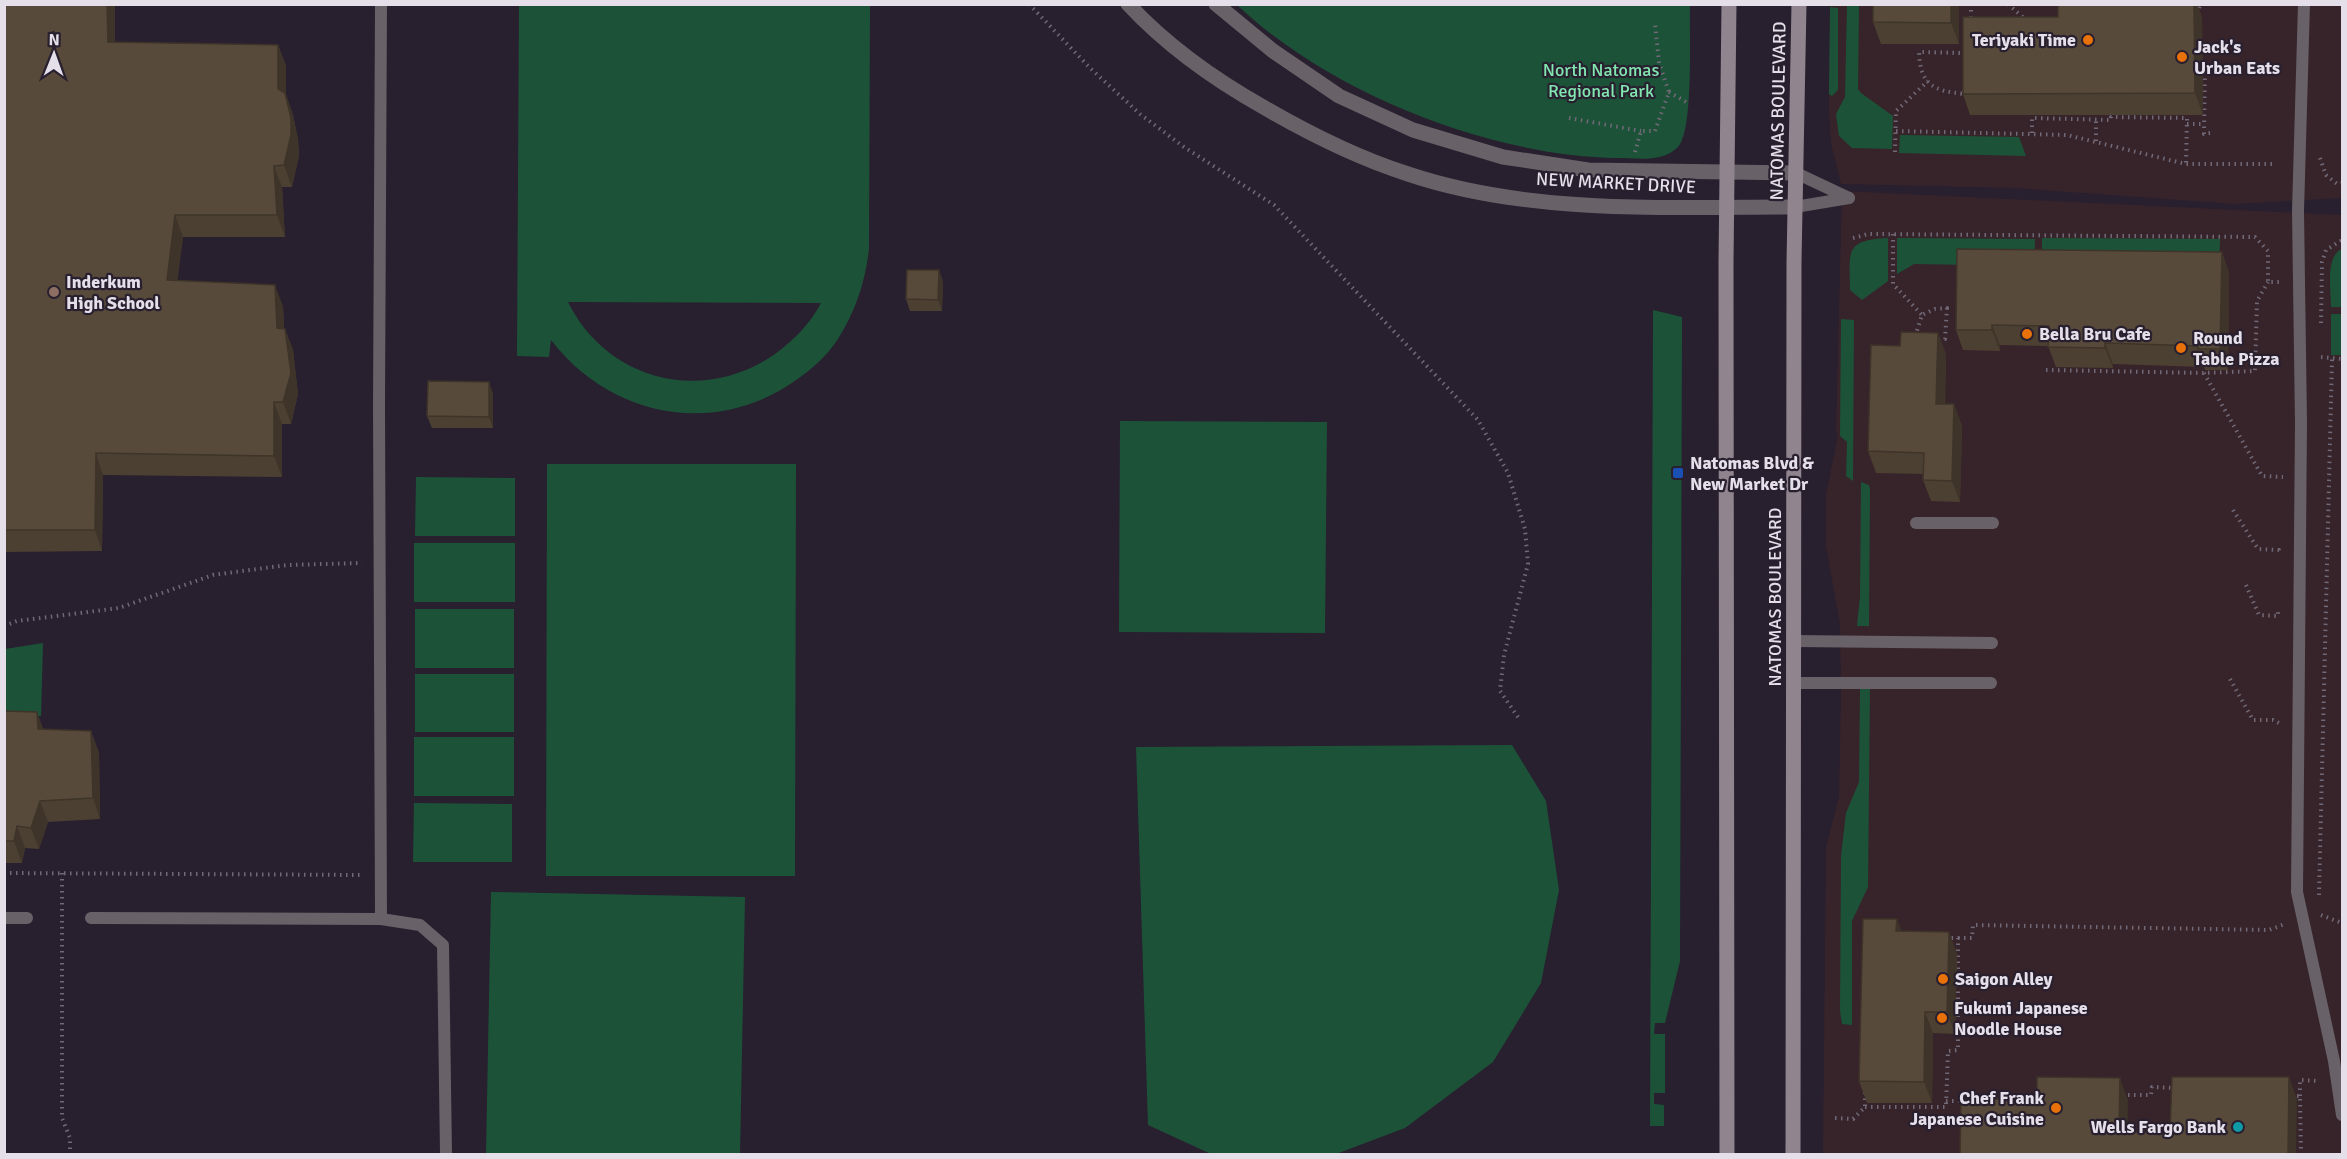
<svg xmlns="http://www.w3.org/2000/svg" width="2347" height="1159" viewBox="0 0 2347 1159" font-family="Signika,sans-serif">
	<rect width="100%" height="100%" fill="#281f2f"/>
	<g fill="#37242a">
		<path d="M1830,5H2342V198L2234,204L2014,188L1841,184L1831,143L1829,113Z"/>
		<path d="M1842,191L2342,215V1154H1823L1826,847L1839,797L1841,693L1840,625L1826,546V494L1838,436L1836,431Z"/>
	</g>
	<g fill="#1c5338" fill-rule="evenodd">
		<path d="M519,5H870L869,249C865,283 856,310 838,339C825,359 804,376 784,388C704,436 607,413 551,340L549,357L517,356ZM568,302L820,303H821C809,325 795,339 775,354C703,405 607,381 568,302Z"/>
		<path d="M1237,5H1690C1689,32 1694,130 1678,147C1662,163 1638,158 1617,158C1489,156 1330,93 1237,5Z"/>
		<path d="M1847,5H1859L1858,89L1861,93L1893,116L1892,149L1852,148L1839,136L1836,114L1845,97Z"/>
		<path d="M1830,7L1838,8V90L1832,96L1829,94Z"/>
		<path d="M1900,135L2019,137L2026,156L1899,153Z"/>
		<path d="M1888,238V281L1862,300L1850,290C1850,253 1843,240 1888,238Z"/>
		<path d="M1897,238L2035,239L2034,266L1914,264L1897,274Z"/>
		<path d="M2042,238L2220,239L2219,265L2042,263Z"/>
		<path d="M2342,249V307H2331C2331,290 2325,256 2342,249Z"/>
		<path d="M1653,310L1682,317L1680,961L1665,1023H1655L1654,1034H1665V1093H1654V1104L1664,1105V1126H1650Z"/>
		<rect x="2331" y="314" width="11" height="41"/>
		<path d="M1841,319L1854,320L1853,481L1846,476L1847,442L1840,436Z"/>
		<path d="M1120,421L1327,422L1325,633L1119,632Z"/>
		<path d="M547,464H796L795,876H546Z"/>
		<path d="M416,477L515,478V536H415Z"/>
		<path d="M1861,482L1869,485L1870,489L1869,626H1857L1860,597Z"/>
		<rect x="414" y="543" width="101" height="59"/>
		<rect x="415" y="609" width="99" height="59"/>
		<path d="M43,643L41,716H17L5,722V649Z"/>
		<rect x="415" y="674" width="99" height="58"/>
		<path d="M1870,686L1868,887L1852,921V1025L1842,1024L1840,1011L1841,856L1846,813L1859,782L1860,687Z"/>
		<rect x="414" y="737" width="100" height="59"/>
		<path d="M1512,745L1546,801L1559,890L1541,983L1493,1062L1405,1128L1336,1154H1211L1148,1125L1136,747Z"/>
		<path d="M414,803L512,804V862H413Z"/>
		<path d="M491,892L745,897L740,1154H486Z"/>
	</g>
	<g fill="none" stroke-linecap="round" stroke-linejoin="round">
		<g stroke="#716977" stroke-width="4" stroke-dasharray="1.5 4.5" stroke-linecap="butt">
			<path d="M1029,4L1090,68L1140,114L1184,147L1274,205L1478,420L1508,473L1525,529L1528,564L1504,655L1500,691L1520,720"/>
			<path d="M1971,4V21"/>
			<path d="M2008,4L2025,19"/>
			<path d="M2198,14L2200,4"/>
			<path d="M1964,90V94C1934,91 1920,85 1919,52L1964,53"/>
			<path d="M1669,92L1686,102"/>
			<path d="M1569,118L1641,131"/>
			<path d="M2187,124H2204"/>
			<path d="M1896,131L2067,135L2186,164H2274"/>
			<path d="M2032,133V118L2111,120V117L2187,118L2186,164"/>
			<path d="M2210,133L2204,134L2205,69H2212"/>
			<path d="M2096,141V119"/>
			<path d="M1635,152L1641,131H1655L1669,92L1659,63L1655,23"/>
			<path d="M1895,152L1896,111L1928,81"/>
			<path d="M2320,158L2326,175L2337,184L2342,183"/>
			<path d="M1893,234V284L1922,315"/>
			<path d="M1853,238L1868,234L2255,237L2268,251V282H2282"/>
			<path d="M1947,308L1945,339L1914,340L1922,315L1935,309Z"/>
			<path d="M2321,323L2322,262L2326,250L2342,240"/>
			<path d="M2321,357L2342,359"/>
			<path d="M2046,370L2204,373L2255,371L2257,301L2268,282"/>
			<path d="M2204,373L2262,476L2283,477"/>
			<path d="M2233,510L2258,549L2279,550V554"/>
			<path d="M2246,585L2259,615L2278,616V612"/>
			<path d="M4,626L17,621L119,608L213,575L287,565L362,563"/>
			<path d="M2230,679L2253,720H2273L2279,723"/>
			<path d="M4,873L362,875"/>
			<path d="M62,873V1118L70,1138V1154"/>
			<path d="M2319,895L2332,359"/>
			<path d="M2321,915L2342,923"/>
			<path d="M1958,938H1972L1973,925L2269,930L2285,924"/>
			<path d="M2122,1095H2151L2152,1087L2174,1088"/>
			<path d="M2291,1096H2300L2301,1154"/>
			<path d="M2300,1096V1080L2318,1081"/>
			<path d="M1946,1101H1963"/>
			<path d="M1865,1107H1946L1948,1051L1958,1050V938H1947"/>
			<path d="M1835,1118L1853,1119L1865,1107V1091"/>
		</g>
		<g stroke="#696168" stroke-width="12">
			<path d="M2304,4L2298,211L2301,423L2297,892L2334,1061L2342,1115"/>
			<path d="M1796,173L1849,198"/>
			<path d="M1795,207L1849,198"/>
			<path d="M1916,523H1993"/>
			<path d="M1794,641L1992,643"/>
			<path d="M1793,683H1991"/>
			<path d="M4,918H27"/>
			<path d="M91,918L381,919L420,925L443,945L446,1154"/>
			<path d="M381,919L379,404L381,4"/>
		</g>
		<g stroke="#696168" stroke-width="15">
			<path d="M1128,4C1167,46 1215,80 1265,108C1310,134 1358,158 1408,174C1530,215 1669,207 1795,207"/>
			<path d="M1216,4L1273,51L1339,96L1413,130L1503,157L1588,170L1796,173"/>
		</g>
		<g stroke="#90848e" stroke-width="15">
			<path d="M1727,1154L1726,262L1729,4"/>
			<path d="M1793,1154L1794,262L1799,4"/>
		</g>
	</g>
	<g fill="#4c4032">
		<path d="M4,4H115V43L278,45L286,66V95L293,115L298,139L299,156L292,187H282L285,237H183L177,280L283,306L284,328L285,329L293,350L298,394L291,424H282V477L103,475L102,551L4,552Z"/>
		<path d="M1873,4H1959V44H1881L1873,22Z"/>
		<path d="M2058,4H2197L2202,18L2203,115H1970L1963,94L2058,17Z"/>
		<path d="M2222,252L2229,273L2228,370H2205L2204,367L2113,364V368L2056,367L2048,346L2000,345V351L1963,350L1956,330Z"/>
		<path d="M943,281L942,311H910L906,299Z"/>
		<path d="M1946,354L1945,404H1954L1962,426L1960,502L1931,501L1923,480V474L1876,473L1868,451Z"/>
		<path d="M493,393V428H432L427,416Z"/>
		<path d="M4,711L37,712L43,730L91,731L99,753L100,819L48,822L39,849L25,848L22,863H4Z"/>
		<path d="M1897,919L1901,931L1957,953L1955,1034L1933,1033L1932,1103H1867L1859,1081Z"/>
	</g>
	<g fill="#3e3429">
		<path d="M107,4H115V64L108,42Z"/>
		<path d="M1951,4H1959V44L1951,23Z"/>
		<path d="M2194,4H2197L2202,18L2203,115L2195,93Z"/>
		<path d="M278,45L286,66V95L293,115L298,139L299,156L292,187L284,165L278,89Z"/>
		<path d="M274,166L282,187L285,237L277,215Z"/>
		<path d="M175,215L183,237L175,301L167,280Z"/>
		<path d="M2222,252L2229,273L2228,370L2220,349Z"/>
		<path d="M939,270L943,281L942,311L938,300Z"/>
		<path d="M275,285L283,306L285,349L277,328Z"/>
		<path d="M1992,325L2000,345V351L1992,330Z"/>
		<path d="M285,329L293,350L298,394L291,424L283,402Z"/>
		<path d="M1938,333L1946,354L1944,425L1936,404Z"/>
		<path d="M2105,343L2113,364V368L2105,348Z"/>
		<path d="M489,382L493,393V428L489,417Z"/>
		<path d="M274,402L282,424V477L274,456Z"/>
		<path d="M1954,404L1962,426L1960,502L1952,481Z"/>
		<path d="M96,453L103,475L102,551L95,530Z"/>
		<path d="M37,712L45,734L38,729Z"/>
		<path d="M91,731L99,753L100,819L93,798Z"/>
		<path d="M40,801L48,822L39,849L31,828Z"/>
		<path d="M17,826L25,848L22,863L14,841Z"/>
		<path d="M1897,919L1905,941L1896,931Z"/>
		<path d="M1949,932L1957,953L1955,1034L1947,1012Z"/>
		<path d="M1925,1012L1933,1033L1932,1103L1924,1082Z"/>
		<path d="M2289,1077L2297,1099L2296,1155H2288Z"/>
		<path d="M2120,1078L2128,1100L2127,1153L2119,1132Z"/>
	</g>
	<g fill="#584a3a" stroke="#3e3429" stroke-width="1.5">
		<path d="M4,4H107L108,42L278,45V89L285,93L291,118V135L284,165L274,166L277,215H175L167,280L275,285L277,328L285,329L291,373L283,402H274V456L96,453L95,530H4Z"/>
		<path d="M1873,4H1951V23L1873,22Z"/>
		<path d="M2058,4H2194L2195,93L1963,94V17H2058Z"/>
		<path d="M1957,249L2222,252L2220,349H2198V346L2105,343V348L2048,347L2049,326L1992,325V330H1956Z"/>
		<path d="M907,270H939L938,300L906,299Z"/>
		<path d="M1901,332L1938,333L1936,404H1954L1952,481L1923,480L1924,453L1868,451L1871,345L1900,346Z"/>
		<path d="M428,381L489,382V417L427,416Z"/>
		<path d="M4,711L37,712L38,729L91,731L93,798L40,801L31,828L17,826L14,841H4Z"/>
		<path d="M2343,826V900H2342Z"/>
		<path d="M1863,919H1897L1896,931L1949,932L1947,1012H1925L1924,1082L1859,1081Z"/>
		<path d="M2037,1077L2120,1078L2119,1132L2170,1133L2172,1077H2289L2288,1155H1960L1961,1098L2037,1100Z"/>
	</g>
	<g fill="#e8710a" stroke="#281f2f" stroke-width="2">
		<circle cx="2088" cy="40" r="6"/>
		<circle cx="2182" cy="57" r="6"/>
		<circle cx="2027" cy="334" r="6"/>
		<circle cx="2181" cy="348" r="6"/>
		<circle cx="1943" cy="979" r="6"/>
		<circle cx="1942" cy="1018" r="6"/>
		<circle cx="2056" cy="1108" r="6"/>
	</g>
	<circle fill="#8d6e63" stroke="#281f2f" stroke-width="2" cx="54" cy="292" r="6"/>
	<rect fill="#1a4fb4" stroke="#281f2f" stroke-width="2" x="1672" y="467" width="12" height="12" rx="3"/>
	<circle fill="#0f9aa8" stroke="#281f2f" stroke-width="2" cx="2238" cy="1127" r="6"/>
	<g text-anchor="middle" stroke-width="4.5" stroke-linejoin="round" paint-order="stroke">
		<g font-size="18" font-weight="bold" fill="#e5dfea" stroke="#281f2f" text-anchor="start">
			<text x="2076" y="46" text-anchor="end">Teriyaki Time</text>
			<text x="2194" y="53">Jack's<tspan x="2194" dy="21">Urban Eats</tspan></text>
			<text x="66" y="288">Inderkum<tspan x="66" dy="21">High School</tspan></text>
			<text x="2039" y="340">Bella Bru Cafe</text>
			<text x="2193" y="344">Round<tspan x="2193" dy="21">Table Pizza</tspan></text>
			<text x="1690" y="469">Natomas Blvd &amp;<tspan x="1690" dy="21">New Market Dr</tspan></text>
			<text x="1955" y="985">Saigon Alley</text>
			<text x="1954" y="1014">Fukumi Japanese<tspan x="1954" dy="21">Noodle House</tspan></text>
			<text x="2044" y="1104" text-anchor="end">Chef Frank<tspan x="2044" dy="21">Japanese Cuisine</tspan></text>
			<text x="2226" y="1133" text-anchor="end">Wells Fargo Bank</text>
		</g>
		<g font-size="18" fill="#81e6b0" stroke="#281f2f">
			<text x="1601" y="76">North Natomas<tspan x="1601" dy="21">Regional Park</tspan></text>
		</g>
		<g font-size="18" fill="#e5dfea" stroke="#281f2f">
			<text transform="translate(1778 111) rotate(-89)" y="6">NATOMAS BOULEVARD</text>
			<text transform="translate(1616 183) rotate(3)" y="6">NEW MARKET DRIVE</text>
			<text transform="translate(1775 597) rotate(-90)" y="6">NATOMAS BOULEVARD</text>
		</g>
	</g>
	<rect width="2347" height="1159" fill="none" stroke="#e5dfea" stroke-width="12"/>
	<g transform="translate(54 54) rotate(1)" stroke="#281f2f" stroke-width="4.5" paint-order="stroke">
	<path d="M0-4.5L10 22L0 15L-10 22Z" fill="#e5dfea"/>
	<text y="-9" font-size="16" font-weight="bold" text-anchor="middle" fill="#e5dfea">N</text>
	</g>
</svg>
